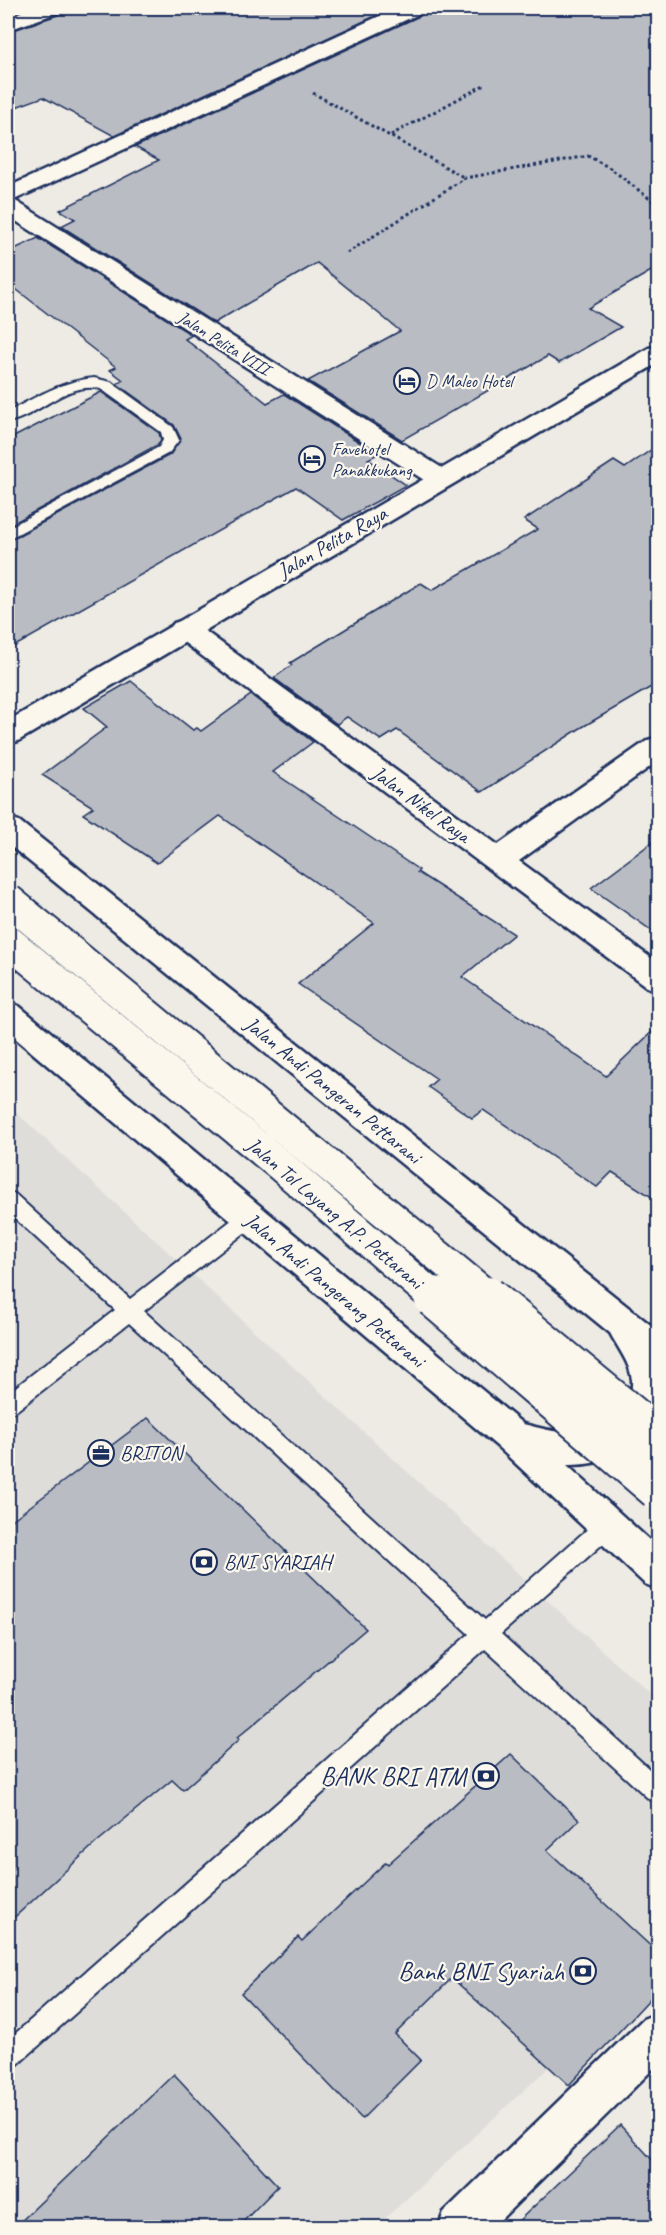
<svg xmlns="http://www.w3.org/2000/svg" width="666" height="2235" viewBox="0 0 666 2235" font-family="Caveat,sans-serif">
	<rect width="100%" height="100%" fill="#eeebe4"/>
	<filter id="ink" filterUnits="userSpaceOnUse"><feTurbulence type="fractalNoise" baseFrequency=".0167" numOctaves="2"/><feDisplacementMap in="SourceGraphic" scale="12" xChannelSelector="R" yChannelSelector="G"/><feConvolveMatrix kernelMatrix="1 2 1 2 8 2 1 2 1" color-interpolation-filters="sRGB"/></filter>
	<g filter="url(#ink)">
		<path fill="#deddda" d="M8,1105L658,1702V1944L601,2019L376,2227H8Z"/>
		<g fill="#b9bcc3" stroke="#1b2f5e" stroke-width="1.5">
			<path d="M62,8H393L114,136L43,97L8,110V32L58,15Z"/>
			<path d="M426,8H658V267L588,308L621,327L559,363L548,356L402,440L308,381L400,331L317,263L214,323L61,226L75,219L60,210L159,160L135,147L422,15Z"/>
			<path d="M38,238L192,335L185,339L267,403L284,394L378,454L368,459L406,485L343,520L296,487L8,650V541L170,455L181,439L174,425L117,384L123,380L110,370L116,367L8,283V252Z"/>
			<path d="M101,392L159,433L161,440L157,445L8,526V440Z"/>
			<path d="M658,445V683L579,729L482,792L397,730L381,740L347,717L337,724L274,678L292,665L290,663L421,583L432,590L538,529L524,520L614,461L625,468Z"/>
			<path d="M131,681L193,730L197,728L201,731L251,695L313,742L273,772L419,870L417,872L514,934L462,977L606,1076L658,1026V1201L612,1172L597,1187L483,1110L472,1118L428,1087L437,1079L298,984L374,923L220,816L157,863L83,814L93,807L42,775L107,727L84,708Z"/>
			<path d="M658,838V935L591,888Z"/>
			<path d="M148,1418L366,1629L237,1738L239,1740L183,1790L172,1780L97,1842L8,1923V1523Z"/>
			<path d="M511,1754L579,1820L547,1850L658,1953V1990L569,2085L452,1978L395,2034L421,2060L362,2119L241,1993L298,1937L302,1941L386,1862L388,1864Z"/>
			<path d="M174,2074L278,2186L237,2228H14Z"/>
			<path d="M620,2125L658,2166V2228H511Z"/>
		</g>
		<g fill="none" stroke-linecap="round" stroke-linejoin="round">
			<defs>
				<g id="lane">
					<path d="M94,378L111,382L173,427L179,440L169,453L8,539V528L159,447L163,440L161,432L101,389C65,381 40,416 8,422V412C36,397 62,381 94,378Z"/>
					<path d="M8,1192L15,1194L130,1299L242,1212L249,1210L256,1212L259,1218L256,1224L144,1311L485,1620L600,1518L608,1515L616,1518L619,1525L616,1532L501,1634L658,1777V1803L650,1800L485,1649L17,2065L8,2068V2040L469,1634L129,1323L16,1411L8,1414V1393L115,1310L8,1212Z"/>
				</g>
				<g id="street">
					<path d="M31,8H60L57,13L8,30V17Z"/>
					<path d="M397,8H424L421,13L14,200L450,473L454,479L450,485L441,487L432,485L8,216V187Z"/>
					<path d="M184,620L194,623L498,845L648,740L658,737V761L519,861L658,963V991L647,987L174,635L170,629L174,623Z"/>
					<path d="M658,2013V2064L492,2228H438L444,2212L643,2019Z"/>
				</g>
				<path id="secondary" d="M658,346V363L18,741L8,744V721L649,348Z"/>
				<path id="highway" d="M8,817L19,821L658,1331C658,1351 663,1397 658,1414C650,1451 599,1466 567,1465L658,1548V1589L645,1584L498,1447L8,1032V1002L19,1006L523,1424C557,1432 593,1444 619,1414C627,1404 633,1394 632,1380C630,1363 618,1348 610,1333L8,844Z"/>
			</defs>
			<use href="#lane" stroke="#1b2f5e" stroke-width="4"/>
			<use href="#street" stroke="#1b2f5e" stroke-width="5"/>
			<use href="#secondary" stroke="#1b2f5e" stroke-width="5"/>
			<use href="#highway" stroke="#1b2f5e" stroke-width="5"/>
			<g stroke="#1b2f5e" stroke-width="3" stroke-dasharray="3 3" stroke-linecap="butt">
				<path d="M313,93L465,178"/>
				<path d="M391,135L486,84"/>
				<path d="M347,253L465,178L588,156L610,168L658,205"/>
			</g>
			<use href="#lane" fill="#fbf7ec" fill-rule="evenodd"/>
			<use href="#street" fill="#fbf7ec" fill-rule="evenodd"/>
			<use href="#secondary" fill="#fbf7ec" fill-rule="evenodd"/>
			<use href="#highway" fill="#fbf7ec" fill-rule="evenodd"/>
			<defs>
				<g id="highway-bridge-far1">
					<path d="M8,900L489,1298"/>
					<path d="M8,941L280,1165L435,1298"/>
				</g>
				<g id="highway-bridge">
					<path d="M434,1297L658,1489"/>
					<path d="M487,1297L658,1438"/>
				</g>
			</defs>
			<use href="#highway-bridge-far1" stroke="#1b2f5e" stroke-width="35" stroke-linecap="butt"/>
			<use href="#highway-bridge" stroke="#1b2f5e" stroke-width="44" stroke-linecap="butt"/>
			<use href="#highway-bridge-far1" stroke="#fbf7ec" stroke-width="31"/>
			<use href="#highway-bridge" stroke="#fbf7ec" stroke-width="40"/>
		</g>
	</g>
	<defs>
		<symbol id="hotel-ring" viewBox="-11 -11 22 22"><circle r="9.5" fill="#fbf7ec" stroke="#1b2f5e" stroke-width="1.5"/><path d="M-6-4.5h1.5V1H6V5H4.5V3h-9V5H-6ZM-4 0a1.8 1.8 0 1 1 3.6 0ZM.5 0V-2.5h3Q6-2.5 6 0Z" fill="#1b2f5e"/></symbol>
		<symbol id="office-ring" viewBox="-11 -11 22 22"><circle r="9.5" fill="#fbf7ec" stroke="#1b2f5e" stroke-width="1.5"/><path d="M-6-3h4V-5.5h4V-3h4V5H-6ZM-1-4.5V-3h2v-1.5ZM-6 0V1H6V0Z" fill="#1b2f5e"/></symbol>
		<symbol id="bank-ring" viewBox="-11 -11 22 22"><circle r="9.5" fill="#fbf7ec" stroke="#1b2f5e" stroke-width="1.5"/><path d="M-6-4H6V4H-6ZM0-2.3a2.3 2.3 0 1 0 0 4.6a2.3 2.3 0 1 0 0-4.6Z" fill="#1b2f5e"/></symbol>
	</defs>
	<g fill-rule="evenodd">
		<use href="#hotel-ring" x="392" y="366" width="30" height="30"/>
		<use href="#hotel-ring" x="297" y="444" width="30" height="30"/>
		<use href="#office-ring" x="86" y="1438" width="30" height="30"/>
		<use href="#bank-ring" x="189" y="1547" width="30" height="30"/>
		<use href="#bank-ring" x="471" y="1761" width="30" height="30"/>
		<use href="#bank-ring" x="568" y="1956" width="30" height="30"/>
	</g>
	<g text-anchor="middle" stroke-width="4.5" stroke-linejoin="round" paint-order="stroke">
		<g font-size="18" fill="#1b2f5e" stroke="#fbf7ec">
			<text transform="translate(224 343) rotate(32)" y="6">Jalan Pelita VIII</text>
		</g>
		<g font-size="18" fill="#1b2f5e" stroke="#fbf7ec" text-anchor="start">
			<text x="426" y="387">D Maleo Hotel</text>
			<text x="332" y="455">Favehotel<tspan x="332" dy="21">Panakkukang</tspan></text>
		</g>
		<g font-size="21" fill="#1b2f5e" stroke="#fbf7ec">
			<text transform="translate(332 542) rotate(-30)" y="7">Jalan Pelita Raya</text>
			<text transform="translate(421 804) rotate(36)" y="7">Jalan Nikel Raya</text>
			<text transform="translate(333 1090) rotate(39)" y="7">Jalan Andi Pangeran Pettarani</text>
			<text transform="translate(335 1213) rotate(40)" y="7">Jalan Tol Layang A.P. Pettarani</text>
			<text transform="translate(335 1290) rotate(40)" y="7">Jalan Andi Pangerang Pettarani</text>
		</g>
		<g font-size="21" fill="#1b2f5e" stroke="#fbf7ec" text-anchor="start">
			<text x="120" y="1460">BRITON</text>
			<text x="224" y="1569">BNI SYARIAH</text>
		</g>
		<g font-size="26" fill="#1b2f5e" stroke="#fbf7ec" text-anchor="end">
			<text x="466" y="1785">BANK BRI ATM</text>
			<text x="564" y="1980">Bank BNI Syariah</text>
		</g>
	</g>
	<rect width="666" height="2235" fill="none" stroke="#fbf7ec" stroke-width="30"/>
	<rect x="15" y="15" width="636" height="2205" fill="none" stroke="#1b2f5e" stroke-width="2" filter="url(#ink)"/>
</svg>
